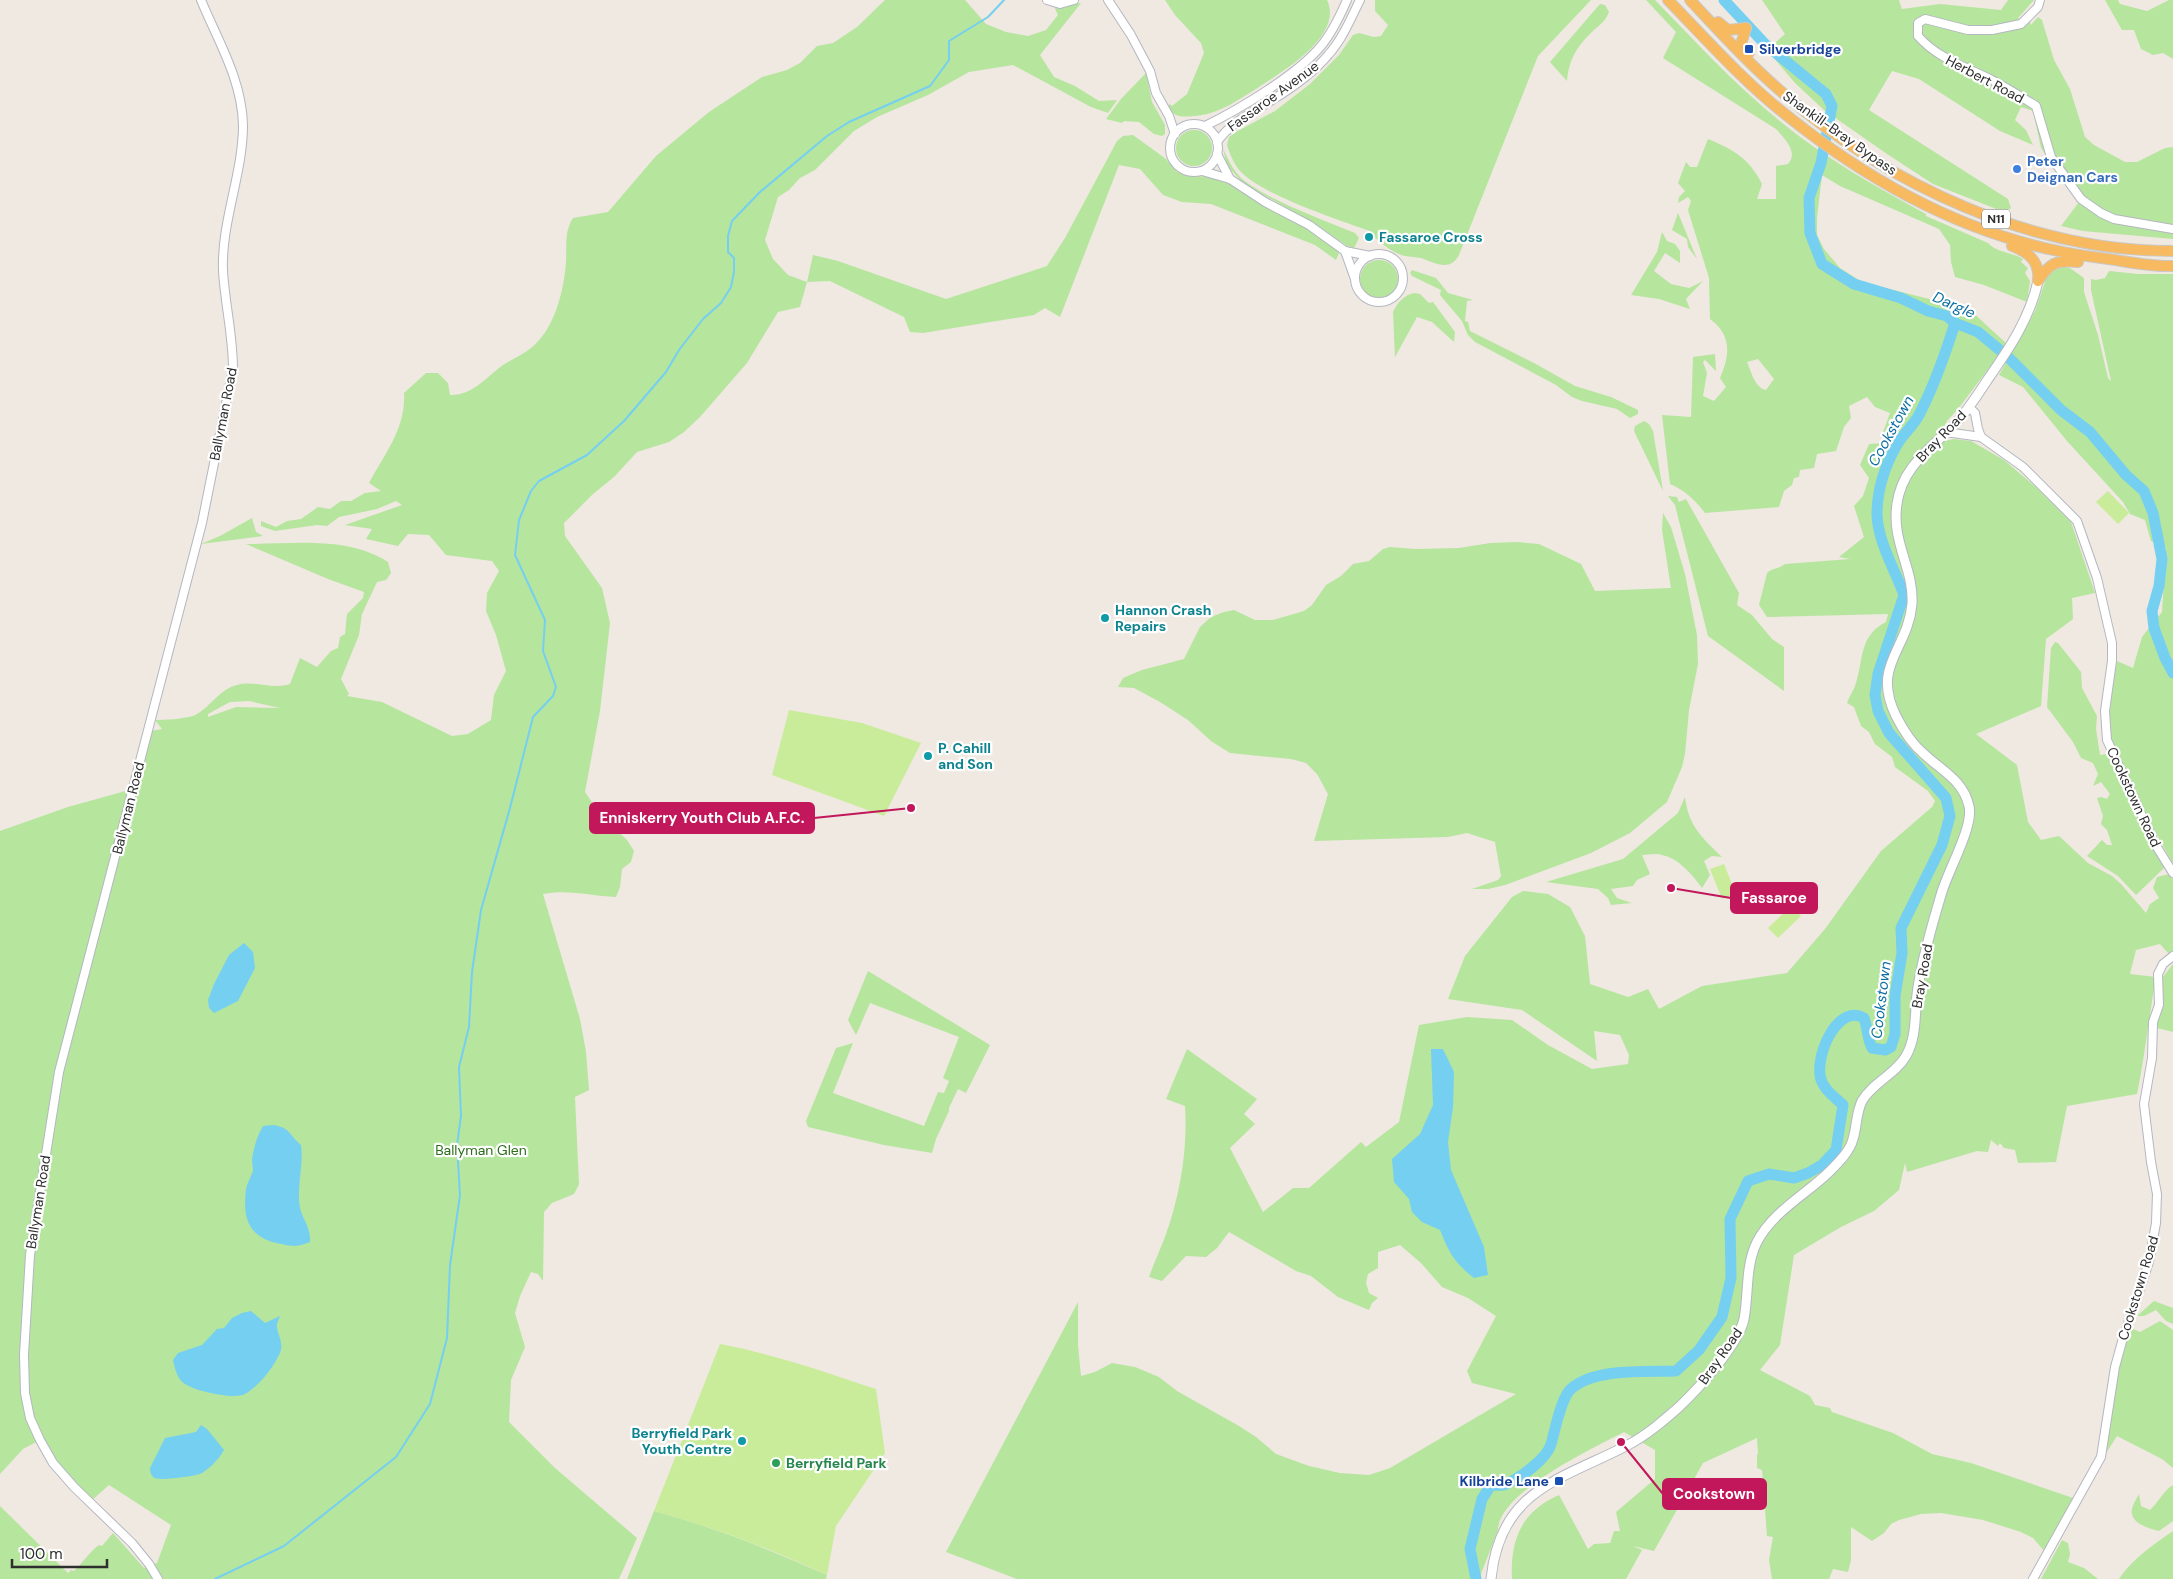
<svg xmlns="http://www.w3.org/2000/svg" width="2173" height="1579" viewBox="0 0 2173 1579" font-family="'DM Sans',sans-serif">
	<rect width="100%" height="100%" fill="#efe9e1"/>
	<g fill="#b6e59e" fill-rule="evenodd">
		<path d="M885,0H965L986,24L1006,32L1028,36L1046,30L1058,15L1054,6L1081,3L1040,55L1054,77L1075,86L1099,101L1117,100L1108,113L1091,107L1013,65L969,72L928,95L877,117L854,131L815,170L800,178L789,190L778,197L765,240L773,259L788,275L807,282L813,255L838,261L946,299L1047,266L1065,238L1117,141L1123,136L1133,135L1166,159L1177,172L1189,176L1219,177L1263,206L1297,223L1324,239L1339,253L1336,260L1315,245L1211,204L1182,202L1163,195L1140,169L1119,165L1060,317L1045,308L1034,315L923,333L910,332L904,317L830,281L807,282L800,307L778,312L747,363L700,417L684,432L669,442L637,452L614,477L593,494L564,523L565,536L602,588L610,623L600,711L585,792L602,817L627,840L634,851L631,862L622,869L620,887L616,897C591,896 568,889 543,894L580,1019L586,1052L589,1090L575,1097L579,1184L574,1194L552,1203L544,1212L543,1281L538,1274L531,1272L520,1296L515,1313L525,1347L511,1380L509,1422L555,1468L637,1538L619,1579H0V1506L68,1573L71,1570L74,1571C83,1563 89,1552 99,1545L102,1546L113,1533L144,1568L157,1563L171,1525L109,1485L92,1500L38,1441L23,1449L0,1474V831L68,807L136,788L150,731L162,729L155,720C165,720 189,719 197,714C211,706 220,689 237,685C255,680 270,690 290,684L300,658L317,667L331,651L338,648L340,637L345,634L347,614L363,598L364,592L328,579L246,544C293,544 348,536 388,562L391,573L386,580L377,582L362,614L359,635L341,679L349,694L347,696L382,702L452,736L468,734L491,720L494,695L506,671L496,635L486,611L487,593L499,571L492,561L446,555L429,535L408,534L398,546L366,539L372,529L345,525L402,505L396,501L377,509L339,517L327,526L317,525L275,531L261,526V521L276,527L287,521L301,519L318,507L330,509L341,501H351L365,493L381,491L369,483C385,453 406,428 404,393L426,373H438L448,383L450,395C470,396 484,380 499,368C509,360 521,356 531,348C555,329 564,290 566,262C567,244 564,233 573,218L608,212L656,156L709,112L762,77L787,70L800,63L817,46L833,43L857,27ZM249,701L280,708L236,707L208,717V714L230,702Z"/>
		<path d="M1165,0H1327C1344,36 1283,71 1259,87C1238,100 1220,114 1194,116C1182,117 1174,118 1168,106L1170,104L1172,106L1187,94L1204,53L1201,43L1175,15Z"/>
		<path d="M1375,0H1591L1538,56L1459,255C1450,272 1435,263 1421,258C1416,257 1410,257 1405,256C1393,253 1376,241 1370,231C1339,220 1263,195 1241,172C1234,165 1230,154 1227,145L1229,137L1236,132L1275,111L1310,84L1339,55L1353,35L1359,33L1374,37L1381,36L1388,25L1375,11Z"/>
		<path d="M1646,0H1655C1696,42 1735,85 1781,122C1825,158 1876,187 1926,214V216L1988,243C1997,253 2012,252 2023,259L2021,262L2028,268L2025,273L2030,281L2027,302L1984,285L1955,277L1951,262L1950,245L1939,229L1840,186L1822,175L1817,218V235L1824,249L1840,268L1862,282L1969,309L2007,344L1958,409L1947,421L1935,443L1954,439L1971,441L2004,460L2037,488L2071,522L2095,593L2072,598L2073,619L2046,639L2041,706L1976,734L2017,765L2028,822L2041,840L2059,836L2088,863L2112,876L2121,884L2146,913L2150,904L2159,898L2153,888L2157,877L2169,874L2173,879V952L2168,953L2160,944L2136,950L2130,974L2156,977C2149,1016 2145,1055 2137,1094L2067,1106L2056,1162L2018,1163L2015,1150L2004,1148L2000,1143L1998,1146L1991,1140L1988,1152L1977,1151L1907,1172L1905,1163L1899,1190L1874,1211L1841,1227L1794,1255L1780,1345L1760,1370L1810,1396L1815,1405L1830,1408L1832,1412L1893,1433L1932,1454L1971,1463L2076,1499L2046,1553L2033,1538L2021,1532L1983,1520L1941,1513L1921,1514L1899,1520L1891,1524L1884,1533L1872,1541L1851,1527V1560L1848,1572L1833,1569L1829,1579H1772L1769,1560L1773,1537L1767,1536L1762,1470L1757,1468V1454H1758L1757,1438L1703,1463L1654,1551L1633,1546L1642,1550L1626,1579H1512C1510,1539 1522,1511 1559,1495L1588,1549L1594,1544L1610,1543L1614,1531H1620L1616,1512L1655,1479V1450L1624,1432C1593,1448 1498,1493 1498,1530L1479,1579H1017L946,1552L1078,1302V1345L1081,1376L1095,1372L1112,1363L1135,1367L1159,1377L1177,1391L1239,1426L1256,1437L1276,1454L1309,1466L1340,1473L1369,1475L1390,1468L1516,1394L1472,1383L1467,1371L1496,1316L1468,1298L1442,1287L1421,1263L1400,1245L1378,1252V1268L1368,1274L1366,1283L1369,1293L1378,1298L1372,1303L1369,1310L1338,1297L1311,1276L1296,1271L1229,1232L1217,1248L1206,1257L1186,1256L1162,1281L1149,1277C1154,1263 1160,1250 1165,1237C1180,1196 1188,1149 1185,1106L1166,1099L1187,1049L1257,1099L1244,1114L1255,1124L1230,1148L1263,1212L1293,1188H1309L1361,1142L1366,1147L1399,1122L1419,1025L1467,1017L1512,1020L1548,1045L1592,1069L1628,1064L1629,1055L1620,1035L1594,1031L1597,1061L1522,1010L1448,999L1465,956L1512,897L1523,891L1548,894L1570,907L1585,936L1590,984L1628,997L1648,989L1659,1009L1702,986L1787,973L1825,929L1881,851L1932,807L1935,801L1928,791L1895,767L1892,757L1875,744L1869,732L1861,726L1854,707L1847,703C1849,697 1853,691 1855,686C1864,661 1858,636 1886,622L1888,614L1767,617L1759,605L1767,573C1772,568 1779,569 1785,564L1850,559L1839,557L1864,537L1854,506L1863,496L1869,478L1860,465L1869,444L1883,443L1882,435L1890,413L1875,407L1867,397L1849,406L1851,418L1844,427L1836,451L1817,454L1814,468L1800,470L1799,477L1794,478L1792,485L1784,491L1779,507L1705,513C1695,500 1686,491 1670,484L1662,415L1691,417L1693,357L1715,354L1716,371L1705,360L1703,362L1707,373L1703,396L1714,401L1726,387L1720,378C1730,355 1732,335 1710,319L1709,278L1688,210L1691,201L1688,197L1678,203L1679,197L1685,191L1678,183L1686,162L1690,167H1697L1708,139C1734,150 1749,158 1762,184L1757,199H1776V166L1788,164C1799,152 1784,138 1776,129L1663,58L1676,32ZM1758,359L1774,379L1766,390C1755,388 1751,371 1747,362Z"/>
		<path d="M1762,0H1899L1902,9L1940,4L2001,10L2008,0H2034L2018,18L2030,22L2031,25L2038,17L2042,20L2054,60L2070,89L2085,137L2094,145L2125,162H2137L2165,148L2173,147V239L2083,231L2061,226L2082,198L2052,153L2045,154L2041,148L2033,111L2021,107L2015,120L2026,130L2033,145L2000,131L1919,79L1892,71L1869,110L2008,199L2011,208L2004,212L1933,184L1887,154L1824,110L1795,83L1767,50L1785,34Z"/>
		<path d="M2105,0H2118L2120,4L2147,11L2169,0H2173V59L2163,53L2153,55L2141,49L2134,30H2122Z"/>
		<path d="M1600,4L1605,5L1609,12C1606,20 1600,25 1594,30C1578,45 1569,58 1567,81L1550,62Z"/>
		<path d="M1146,73L1152,102L1165,125V134L1162,136L1154,134L1139,122L1124,121L1122,123L1106,119L1121,99Z"/>
		<circle cx="1194" cy="148" r="18"/>
		<path d="M1223,148C1227,158 1233,170 1241,178C1269,201 1322,219 1355,233L1359,238L1354,248L1347,246L1312,222L1244,184L1230,169L1226,162Z"/>
		<path d="M1678,213L1697,259L1688,247L1687,239L1672,230Z"/>
		<path d="M1662,232L1667,241L1675,244L1680,251V263L1665,253L1654,271L1671,284L1689,288L1703,281L1686,299L1690,309L1659,299L1631,295L1657,252Z"/>
		<circle cx="1379" cy="279" r="19"/>
		<path d="M2063,267L2070,268L2084,278V292L2098,335L2108,378L2111,381L2091,290V279L2096,280L2105,278L2109,271L2138,274H2173V864L2146,815L2112,743C2106,717 2113,687 2117,661L2133,668L2142,637L2162,612L2166,548L2151,541L2145,520L2130,514L2123,502L2067,441L2023,387L1999,375L2035,311L2047,276L2053,270Z"/>
		<path d="M1412,270L1436,278L1448,293L1473,300L1467,301L1465,321L1468,322L1470,331L1534,363L1575,386L1611,397L1638,410V414L1630,418L1617,409L1582,401L1572,397L1556,385L1475,342L1468,335L1462,321L1440,295L1441,290L1412,276L1410,273Z"/>
		<path d="M1414,293L1420,294L1429,303L1433,302L1455,332L1454,342L1432,322L1417,317L1395,357L1393,312C1397,303 1404,295 1414,293Z"/>
		<path d="M1644,421L1649,424L1653,431L1663,491L1634,431L1635,426Z"/>
		<path d="M1668,496L1677,497L1679,502L1686,499L1739,593L1737,605L1752,615L1772,639L1784,647V691L1708,636L1675,505Z"/>
		<path d="M1663,513L1671,527L1685,574L1697,635L1698,664L1689,710L1685,754L1682,767L1667,802L1630,833L1591,853L1505,885L1488,889H1472L1498,880L1501,876L1495,842L1467,833L1448,837L1314,841L1328,794L1317,774L1306,763L1291,759L1230,753L1211,741L1188,720L1160,702L1134,688L1118,687L1123,678L1142,670L1184,659L1200,627L1211,617L1224,612L1234,610L1255,620H1273L1304,611L1312,605L1326,585L1341,576L1353,564L1369,561L1383,549L1390,547L1415,549L1459,548L1490,543L1517,542L1539,544L1581,564L1595,591L1671,588L1662,530Z"/>
		<path d="M252,518L256,532L263,536L201,544L220,536Z"/>
		<path d="M2055,642L2058,643L2081,672L2082,688L2097,716L2096,729L2100,755L2107,754L2150,844L2165,867L2136,895L2118,876L2087,856L2102,840L2107,845H2112L2107,830L2101,824L2103,816L2097,798L2101,797L2107,799L2110,794L2101,782L2093,786L2098,774L2093,763L2081,758L2073,742L2047,707L2051,648Z"/>
		<path d="M1685,797C1688,825 1702,838 1722,857L1712,856L1704,861L1710,875L1702,888C1693,875 1678,858 1662,855C1656,853 1648,855 1642,855L1650,874L1637,880L1633,886L1611,889L1617,898L1632,903L1611,905L1608,898L1598,889L1546,882L1623,859L1678,813Z"/>
		<path d="M2173,964V1032L2157,1028L2163,977Z"/>
		<path d="M868,971L990,1045L966,1093L958,1089L949,1108V1111L936,1139L932,1153L884,1145L808,1127L806,1121L836,1048L853,1043L833,1093L924,1126L938,1092L944,1093L949,1081L943,1078L959,1037L870,1003L856,1035L848,1020Z"/>
		<path d="M2154,1301L2173,1308V1324L2166,1321L2156,1310L2144,1316H2137Z"/>
		<path d="M2160,1321L2173,1330V1468L2162,1459L2117,1436L2106,1453L2120,1361L2131,1328L2140,1332Z"/>
		<path d="M2173,1485V1521L2159,1531C2150,1529 2129,1523 2132,1509C2133,1504 2137,1498 2139,1494L2141,1506L2150,1510C2157,1504 2165,1489 2173,1485Z"/>
		<path d="M654,1511C714,1527 771,1550 827,1575L826,1579H627Z"/>
		<path d="M2173,1531V1579H2119C2132,1559 2154,1544 2173,1531Z"/>
		<path d="M2062,1540L2068,1543L2070,1554L2068,1562L2084,1568L2098,1579H2041Z"/>
	</g>
	<g fill="#c9ec9a">
		<path d="M2108,491L2129,513L2118,524L2096,502Z"/>
		<path d="M789,710L862,723L921,743L884,816L772,775Z"/>
		<path d="M1724,864L1736,894L1722,899L1710,869Z"/>
		<path d="M1791,906L1801,916L1778,938L1768,928Z"/>
		<path d="M720,1344C774,1354 825,1372 876,1389L885,1453L836,1526L827,1575C771,1549 713,1527 654,1511Z"/>
	</g>
	<g fill="#75cff0">
		<path d="M244,943L253,952L255,968L238,1001L214,1013L209,1008L208,1000L214,984L229,955Z"/>
		<path d="M1431,1049H1443L1454,1072L1453,1107L1448,1142L1451,1170L1484,1247L1488,1275L1474,1278C1455,1263 1449,1253 1440,1230L1422,1222L1412,1212L1409,1199L1394,1182L1392,1159L1420,1134L1433,1105Z"/>
		<path d="M273,1125C291,1128 288,1134 301,1145C304,1166 296,1187 300,1208C303,1220 311,1228 310,1242C295,1248 291,1246 276,1243C246,1235 243,1216 246,1189C247,1183 251,1177 253,1171C253,1167 252,1163 252,1159C254,1147 257,1136 263,1126Z"/>
		<path d="M251,1311L265,1323L280,1316C279,1319 276,1324 277,1327C278,1336 284,1343 280,1353C273,1368 259,1386 245,1394C234,1400 195,1391 185,1384C177,1379 175,1369 173,1360L178,1353L202,1345L217,1329L224,1328L232,1318L242,1313Z"/>
		<path d="M201,1425L207,1429L224,1450C219,1459 210,1468 202,1473C197,1476 160,1481 155,1478C151,1476 150,1472 150,1468L165,1438L196,1432Z"/>
	</g>
	<g fill="none" stroke-linecap="round" stroke-linejoin="round">
		<path stroke="#75cff0" stroke-width="2" d="M215,1579L284,1546L396,1457L430,1404L447,1338L450,1265L460,1195L457,1145L461,1116L459,1067L469,1027L472,972L481,910L510,808L533,717L553,696L556,687L543,651L545,620L515,555L519,520L531,491L539,481L587,455L624,421L666,372L679,350L703,319L721,303L731,287L734,272V258L728,252V236L732,221L760,192L827,136L849,122L930,86L949,60V41L988,17L1004,0"/>
		<g stroke="#75cff0" stroke-width="11">
			<path d="M1724,0L1765,44L1826,94L1832,106L1821,163L1809,198L1810,233L1822,264L1854,284L1901,298L1928,311L1947,316L1955,323L1978,332L2007,356L2061,410L2090,432L2126,475L2144,491L2153,513L2162,559L2159,586L2152,611L2154,628L2165,658L2173,673"/>
			<path d="M1476,1579L1470,1549L1482,1499L1491,1485C1496,1485 1502,1486 1506,1484C1520,1478 1547,1459 1551,1444C1555,1431 1561,1396 1572,1388C1596,1368 1645,1372 1676,1371L1699,1350L1722,1317L1731,1278L1730,1219L1748,1181L1769,1174L1794,1178L1808,1173L1822,1165L1836,1150L1843,1105C1836,1098 1826,1092 1822,1082C1812,1062 1836,1002 1864,1018C1868,1029 1867,1038 1872,1048L1885,1050L1891,1047L1895,1034V996L1902,953L1901,928L1942,845L1950,816L1946,798L1889,733L1878,711L1875,695L1878,674L1904,595C1895,570 1878,542 1877,515C1877,490 1885,465 1898,443C1904,433 1913,426 1919,415C1934,386 1945,355 1955,323"/>
		</g>
		<defs>
			<g id="tertiary">
				<path d="M1047,0L1060,4L1074,0"/>
				<path d="M1108,0L1131,35L1150,71L1156,93L1169,116L1175,134"/>
				<path d="M2040,0L2038,7L2021,24L1992,30H1968L1925,19L1918,23V36C1936,57 1963,66 1988,78C2004,86 2020,96 2036,106L2051,157L2081,199L2101,213L2114,219L2173,229"/>
				<circle cx="1194" cy="148" r="24"/>
				<path d="M1205,126C1238,110 1297,75 1321,46C1332,33 1340,16 1347,0"/>
				<path d="M1217,142C1231,122 1252,113 1272,100C1292,88 1314,72 1329,54C1343,38 1351,18 1360,0"/>
				<path d="M1217,154L1230,179"/>
				<path d="M1202,171L1230,179L1265,202L1309,225L1345,251L1370,256"/>
				<path d="M1345,251L1355,279"/>
				<circle cx="1379" cy="278" r="24"/>
				<path d="M1969,407L1975,413L1978,429L1981,437L2023,467L2077,521L2097,578L2112,643V661L2105,711L2107,740L2155,844L2173,873"/>
				<path d="M1946,432L1981,437"/>
				<path d="M158,1579L149,1564L132,1543L74,1487L53,1463L40,1440L30,1418L25,1393L24,1355L30,1255L59,1072L202,523L233,369C233,336 225,304 223,271C221,222 243,174 243,125C242,80 218,41 201,0"/>
				<path d="M2033,1579L2101,1457L2115,1367L2123,1338L2149,1262L2156,1223L2157,1194L2151,1162L2144,1104L2152,1058L2153,1022L2159,1005L2158,974L2163,964L2173,956"/>
			</g>
			<path id="secondary" d="M1491,1579C1500,1489 1561,1480 1628,1445C1647,1435 1663,1421 1679,1407C1698,1389 1739,1344 1744,1319C1749,1293 1745,1266 1757,1242C1773,1211 1807,1194 1830,1171C1839,1162 1850,1151 1853,1139C1857,1126 1856,1113 1862,1101C1873,1082 1895,1075 1906,1056C1918,1035 1914,1010 1918,987C1923,956 1932,925 1941,895C1947,872 1974,827 1969,806C1963,780 1942,771 1924,754C1912,744 1903,730 1896,716C1871,665 1908,650 1912,604C1914,568 1891,542 1897,504C1902,466 1932,448 1956,423C1968,410 1978,394 1988,379C2009,349 2030,318 2038,281"/>
			<g id="trunk">
				<path d="M1668,0C1706,39 1742,80 1785,114C1878,189 1982,244 2101,258C2125,261 2150,267 2173,266"/>
				<path d="M1690,0C1720,32 1750,65 1784,94C1890,186 2031,251 2173,251"/>
				<path d="M1718,22L1728,30L1746,28"/>
				<path d="M1746,28L1741,44L1749,53"/>
				<path d="M2012,246C2028,252 2040,261 2038,280"/>
				<path d="M2038,281C2050,263 2055,260 2078,262"/>
			</g>
		</defs>
		<use href="#tertiary" stroke="#b4b7c1" stroke-width="10"/>
		<use href="#secondary" stroke="#b4b7c1" stroke-width="11"/>
		<use href="#trunk" stroke="#c9c9c9" stroke-width="12"/>
		<use href="#tertiary" stroke="#fff" stroke-width="8"/>
		<use href="#secondary" stroke="#fff" stroke-width="9"/>
		<use href="#trunk" stroke="#f8ba60" stroke-width="10"/>
	</g>
	<g fill="#1a4fb4" stroke="#fff" stroke-width="2">
		<rect x="1744" y="44" width="10" height="10" rx="2.5"/>
		<rect x="1554" y="1476" width="10" height="10" rx="2.5"/>
	</g>
	<circle fill="#3f7fe0" stroke="#fff" stroke-width="2" cx="2017" cy="169" r="5"/>
	<g fill="#0f9aa8" stroke="#fff" stroke-width="2">
		<circle cx="1369" cy="237" r="5"/>
		<circle cx="1105" cy="618" r="5"/>
		<circle cx="928" cy="756" r="5"/>
		<circle cx="742" cy="1441" r="5"/>
	</g>
	<circle fill="#2e9e5b" stroke="#fff" stroke-width="2" cx="776" cy="1463" r="5"/>
	<g text-anchor="middle" stroke-width="4.5" stroke-linejoin="round" paint-order="stroke">
		<rect fill="#fff" stroke="#6d6d6d" stroke-width="1" x="1982" y="209.5" width="28" height="19" rx="4"/>
		<g font-size="12" font-weight="bold" fill="#2e2e2e">
			<text x="1996" y="223">N11</text>
		</g>
		<g font-size="14" font-weight="bold" fill="#164399" stroke="#fff" text-anchor="start">
			<text x="1759" y="54">Silverbridge</text>
			<text x="1549" y="1486" text-anchor="end">Kilbride Lane</text>
		</g>
		<g font-size="14" fill="#2e2e2e" stroke="#fff">
			<text transform="translate(1985 79) rotate(28)" y="5">Herbert Road</text>
			<text transform="translate(1273 96) rotate(-36)" y="5">Fassaroe Avenue</text>
			<text transform="translate(1840 133) rotate(35)" y="5">Shankill-Bray Bypass</text>
			<text transform="translate(223 414) rotate(-79)" y="5">Ballyman Road</text>
			<text transform="translate(1941 436) rotate(-46)" y="5">Bray Road</text>
			<text transform="translate(2134 797) rotate(65)" y="5">Cookstown Road</text>
			<text transform="translate(128 808) rotate(-76)" y="5">Ballyman Road</text>
			<text transform="translate(1922 976) rotate(-80)" y="5">Bray Road</text>
			<text transform="translate(38 1202) rotate(-81)" y="5">Ballyman Road</text>
			<text transform="translate(2138 1288) rotate(-73)" y="5">Cookstown Road</text>
			<text transform="translate(1720 1356) rotate(-55)" y="5">Bray Road</text>
		</g>
		<g font-size="14" font-weight="bold" fill="#366cbe" stroke="#fff" text-anchor="start">
			<text x="2027" y="166">Peter<tspan x="2027" dy="16">Deignan Cars</tspan></text>
		</g>
		<g font-size="14" font-weight="bold" fill="#0d838f" stroke="#fff" text-anchor="start">
			<text x="1379" y="242">Fassaroe Cross</text>
			<text x="1115" y="615">Hannon Crash<tspan x="1115" dy="16">Repairs</tspan></text>
			<text x="938" y="753">P. Cahill<tspan x="938" dy="16">and Son</tspan></text>
			<text x="732" y="1438" text-anchor="end">Berryfield Park<tspan x="732" dy="16">Youth Centre</tspan></text>
		</g>
		<g font-size="14" fill="#2c6e1b" stroke="#fff">
			<text x="481" y="1155">Ballyman Glen</text>
		</g>
		<g font-size="14" font-weight="bold" fill="#27864d" stroke="#fff" text-anchor="start">
			<text x="786" y="1468">Berryfield Park</text>
		</g>
		<g font-size="15" font-style="italic" fill="#0d6fa3" stroke="#fff">
			<text transform="translate(1954 305) rotate(24)" y="5">Dargle</text>
			<text transform="translate(1891 431) rotate(-61)" y="5">Cookstown</text>
			<text transform="translate(1881 1000) rotate(-83)" y="5">Cookstown</text>
		</g>
	</g>
	<path fill="none" stroke="#c2185b" stroke-width="2" d="M911 808L814 818M1671 888L1731 898M1621 1442L1663 1494"/>
	<g fill="#c2185b" stroke="#fff" stroke-width="2">
		<circle cx="911" cy="808" r="5"/>
		<circle cx="1671" cy="888" r="5"/>
		<circle cx="1621" cy="1442" r="5"/>
	</g>
	<g fill="#c2185b" stroke="#c2185b" stroke-width="2">
		<rect x="590" y="803" width="224" height="30" rx="5"/>
		<rect x="1731" y="883" width="86" height="30" rx="5"/>
		<rect x="1663" y="1479" width="103" height="30" rx="5"/>
	</g>
	<g font-size="15" text-anchor="middle" font-weight="bold" fill="#fff">
		<text x="702" y="823">Enniskerry Youth Club A.F.C.</text>
		<text x="1774" y="903">Fassaroe</text>
		<text x="1714" y="1499">Cookstown</text>
	</g>
	<path d="M12 1559v8h95v-8" fill="none" stroke="#2e2e2e" stroke-width="2.5"/>
	<text x="20" y="1559" font-size="15" fill="#2e2e2e" stroke="#ffffff" stroke-width="4" paint-order="stroke">100 m</text>
</svg>
